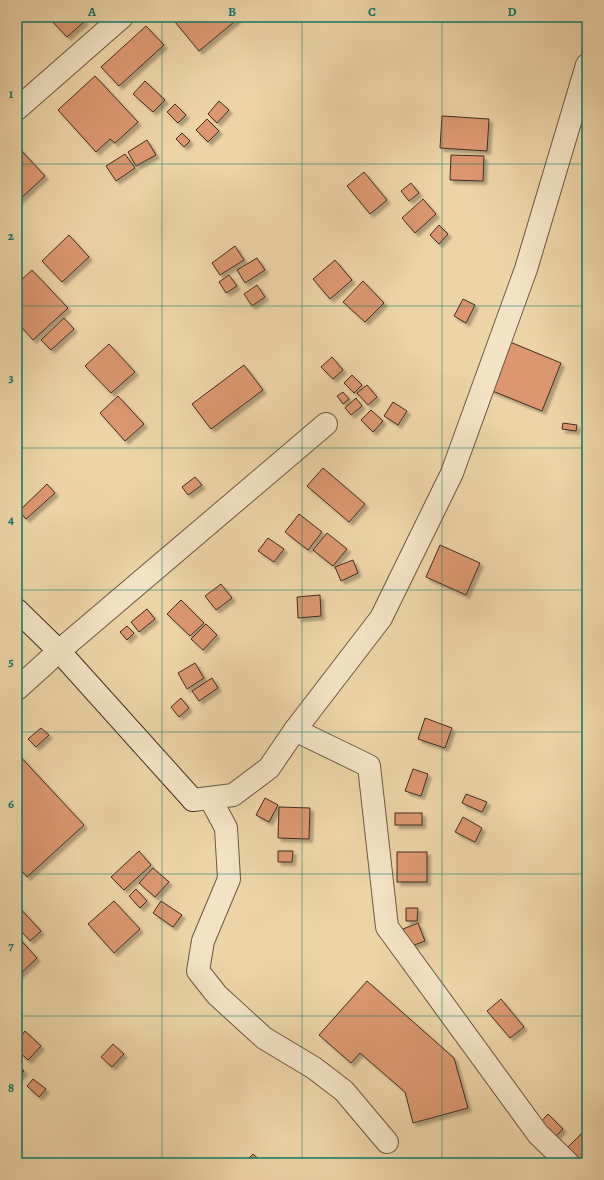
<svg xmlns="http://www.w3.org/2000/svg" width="604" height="1180" viewBox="0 0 604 1180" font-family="Alegreya,serif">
	<defs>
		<filter id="shadow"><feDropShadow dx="3.5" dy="3.5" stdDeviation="1" flood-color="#0004"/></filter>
	</defs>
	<rect width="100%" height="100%" fill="#ecd4a7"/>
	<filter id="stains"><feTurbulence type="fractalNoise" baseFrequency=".005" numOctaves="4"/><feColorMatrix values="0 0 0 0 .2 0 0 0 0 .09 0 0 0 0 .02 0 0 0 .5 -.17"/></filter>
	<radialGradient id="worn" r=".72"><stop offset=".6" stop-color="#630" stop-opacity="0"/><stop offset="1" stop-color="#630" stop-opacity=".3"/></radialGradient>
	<g fill="#dc976f" stroke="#402c24" filter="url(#shadow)">
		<path d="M48,17H81L85,21L67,37Z"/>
		<path d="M171,17H240L199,51Z"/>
		<path d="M146,26L164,45L119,86L101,67Z"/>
		<path d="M95,76L138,122L115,143L110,139L96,152L58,110Z"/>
		<path d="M145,81L165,100L153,112L133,94Z"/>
		<path d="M219,101L229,110L217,123L208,114Z"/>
		<path d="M175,104L186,115L178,123L167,112Z"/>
		<path d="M442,116L489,119L487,151L440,148Z"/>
		<path d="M207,119L219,131L208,142L196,130Z"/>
		<path d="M182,133L190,141L184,147L176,139Z"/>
		<path d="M147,140L156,155L136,166L128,152Z"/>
		<path d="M17,146L45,176L18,201L17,200Z"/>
		<path d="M125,154L135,168L116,181L106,166Z"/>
		<path d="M451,155L484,156L483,181L450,180Z"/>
		<path d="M364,172L387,200L370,214L347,186Z"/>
		<path d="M411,183L419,193L409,201L401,191Z"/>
		<path d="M423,199L436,214L415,233L402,218Z"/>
		<path d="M439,225L448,234L439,244L430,235Z"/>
		<path d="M69,235L89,257L62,282L42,261Z"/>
		<path d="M235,246L244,260L220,275L212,263Z"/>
		<path d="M257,258L265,270L245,283L237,270Z"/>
		<path d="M335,260L352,280L330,299L313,279Z"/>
		<path d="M32,270L68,308L33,340L17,322V284Z"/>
		<path d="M229,275L237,286L226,293L219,282Z"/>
		<path d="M363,281L384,303L365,322L343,302Z"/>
		<path d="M257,285L265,297L252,306L244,294Z"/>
		<path d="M463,299L475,305L466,323L454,316Z"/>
		<path d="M64,318L74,329L51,350L41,340Z"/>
		<path d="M510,342L561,363L542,411L490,390Z"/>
		<path d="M109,344L135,372L111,393L85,366Z"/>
		<path d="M332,357L343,370L333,379L321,367Z"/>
		<path d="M244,365L263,390L211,429L192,404Z"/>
		<path d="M352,375L362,385L354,393L344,383Z"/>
		<path d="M367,385L377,397L368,405L357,393Z"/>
		<path d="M343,392L349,399L343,404L337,396Z"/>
		<path d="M118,396L144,424L125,441L100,413Z"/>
		<path d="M356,398L362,406L351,415L345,408Z"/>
		<path d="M393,402L407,411L398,425L384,416Z"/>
		<path d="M371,410L383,421L373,432L361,420Z"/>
		<path d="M563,423L577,425L576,431L562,429Z"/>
		<path d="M323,468L365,504L349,522L307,486Z"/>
		<path d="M195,477L202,485L188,495L182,487Z"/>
		<path d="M47,484L55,493L26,519L19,511Z"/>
		<path d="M299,514L322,532L308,550L285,532Z"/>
		<path d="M327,533L347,549L333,566L313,550Z"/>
		<path d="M268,538L284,549L274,562L258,551Z"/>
		<path d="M440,545L480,563L466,595L426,577Z"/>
		<path d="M353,560L358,573L341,581L335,567Z"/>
		<path d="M221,584L232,598L216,610L205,596Z"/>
		<path d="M320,595L321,616L298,618L297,597Z"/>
		<path d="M181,600L204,623L190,636L167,614Z"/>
		<path d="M147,609L155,619L139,632L131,622Z"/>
		<path d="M206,624L217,635L203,650L191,639Z"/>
		<path d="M127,626L134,633L127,640L120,632Z"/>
		<path d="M195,663L204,678L187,689L178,673Z"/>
		<path d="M212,678L218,688L199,701L192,691Z"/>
		<path d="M181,698L189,708L179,717L171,707Z"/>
		<path d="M425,718L452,728L445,748L418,739Z"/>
		<path d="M41,728L49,735L36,747L28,739Z"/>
		<path d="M17,753L84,825L27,877L17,865Z"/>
		<path d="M413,769L428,774L421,796L405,791Z"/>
		<path d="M466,794L487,802L482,812L462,803Z"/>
		<path d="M265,798L278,805L269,822L256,815Z"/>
		<path d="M279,807L310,808L309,839L278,838Z"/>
		<rect x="395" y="813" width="27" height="12"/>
		<path d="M463,817L482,828L475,842L455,832Z"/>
		<path d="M139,851L151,865L124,890L111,877Z"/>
		<path d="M278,851H293L292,862H278Z"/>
		<rect x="397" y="852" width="30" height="30"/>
		<path d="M153,868L169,882L155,897L139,883Z"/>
		<path d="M136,889L147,901L140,908L129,896Z"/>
		<path d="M114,901L140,929L114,953L88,924Z"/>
		<path d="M161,901L182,915L173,927L153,913Z"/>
		<path d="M17,905L41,931L30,941L17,926Z"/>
		<path d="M406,908H418L417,921H406Z"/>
		<path d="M418,923L425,941L409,947L403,929Z"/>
		<path d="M17,936L37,958L17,977Z"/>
		<path d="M367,981L454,1058L468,1108L413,1123L405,1092L360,1053L351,1063L319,1035Z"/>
		<path d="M501,999L524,1027L510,1038L487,1011Z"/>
		<path d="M25,1031L41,1046L28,1060L17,1050V1041Z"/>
		<path d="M113,1044L124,1054L112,1067L101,1057Z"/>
		<path d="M17,1064L24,1071L17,1079Z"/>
		<path d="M33,1079L46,1089L39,1097L27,1086Z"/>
		<path d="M548,1114L563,1129L556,1136L541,1122Z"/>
		<path d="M587,1128V1155L581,1162L567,1148Z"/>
		<path d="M253,1154L263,1163H244Z"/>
	</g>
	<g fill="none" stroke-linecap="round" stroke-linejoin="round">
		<defs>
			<g id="street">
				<path d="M17,109L122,17"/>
				<path d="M17,689L59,651L326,424"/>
				<path d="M295,730L369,766L387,927L538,1134L568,1163"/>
				<path d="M210,798L226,828L229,879L203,941L198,971L217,995L264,1038L314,1068L344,1091L387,1142"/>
				<path d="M193,800L233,795L269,768L295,730L381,618L452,473L526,269L587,65"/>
			</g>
			<path id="secondary" d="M17,610L59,651L193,800"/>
		</defs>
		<use href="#street" stroke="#6b5645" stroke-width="24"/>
		<use href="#secondary" stroke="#402c24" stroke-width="24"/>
		<use href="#street" stroke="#f3e3c6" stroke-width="22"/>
		<use href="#secondary" stroke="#f3e3c6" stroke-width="22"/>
	</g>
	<path fill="none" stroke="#0f766e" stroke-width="1" stroke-opacity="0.55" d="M162,17V1163M302,17V1163M442,17V1163M17,164H587M17,306H587M17,448H587M17,590H587M17,732H587M17,874H587M17,1016H587"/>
	<rect width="604" height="1180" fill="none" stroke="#ecd4a7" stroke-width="44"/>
	<rect x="22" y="22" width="560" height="1136" fill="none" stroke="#0f766e" stroke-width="1.5"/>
	<g font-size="13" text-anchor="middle" font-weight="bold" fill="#0f766e">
		<text x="92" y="16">A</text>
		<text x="232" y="16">B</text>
		<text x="372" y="16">C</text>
		<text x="512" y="16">D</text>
		<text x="11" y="98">1</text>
		<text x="11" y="240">2</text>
		<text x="11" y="382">3</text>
		<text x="11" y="524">4</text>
		<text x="11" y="666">5</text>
		<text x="11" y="808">6</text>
		<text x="11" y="950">7</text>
		<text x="11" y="1092">8</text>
	</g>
	<rect width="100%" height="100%" filter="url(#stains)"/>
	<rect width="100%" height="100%" fill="url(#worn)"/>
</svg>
